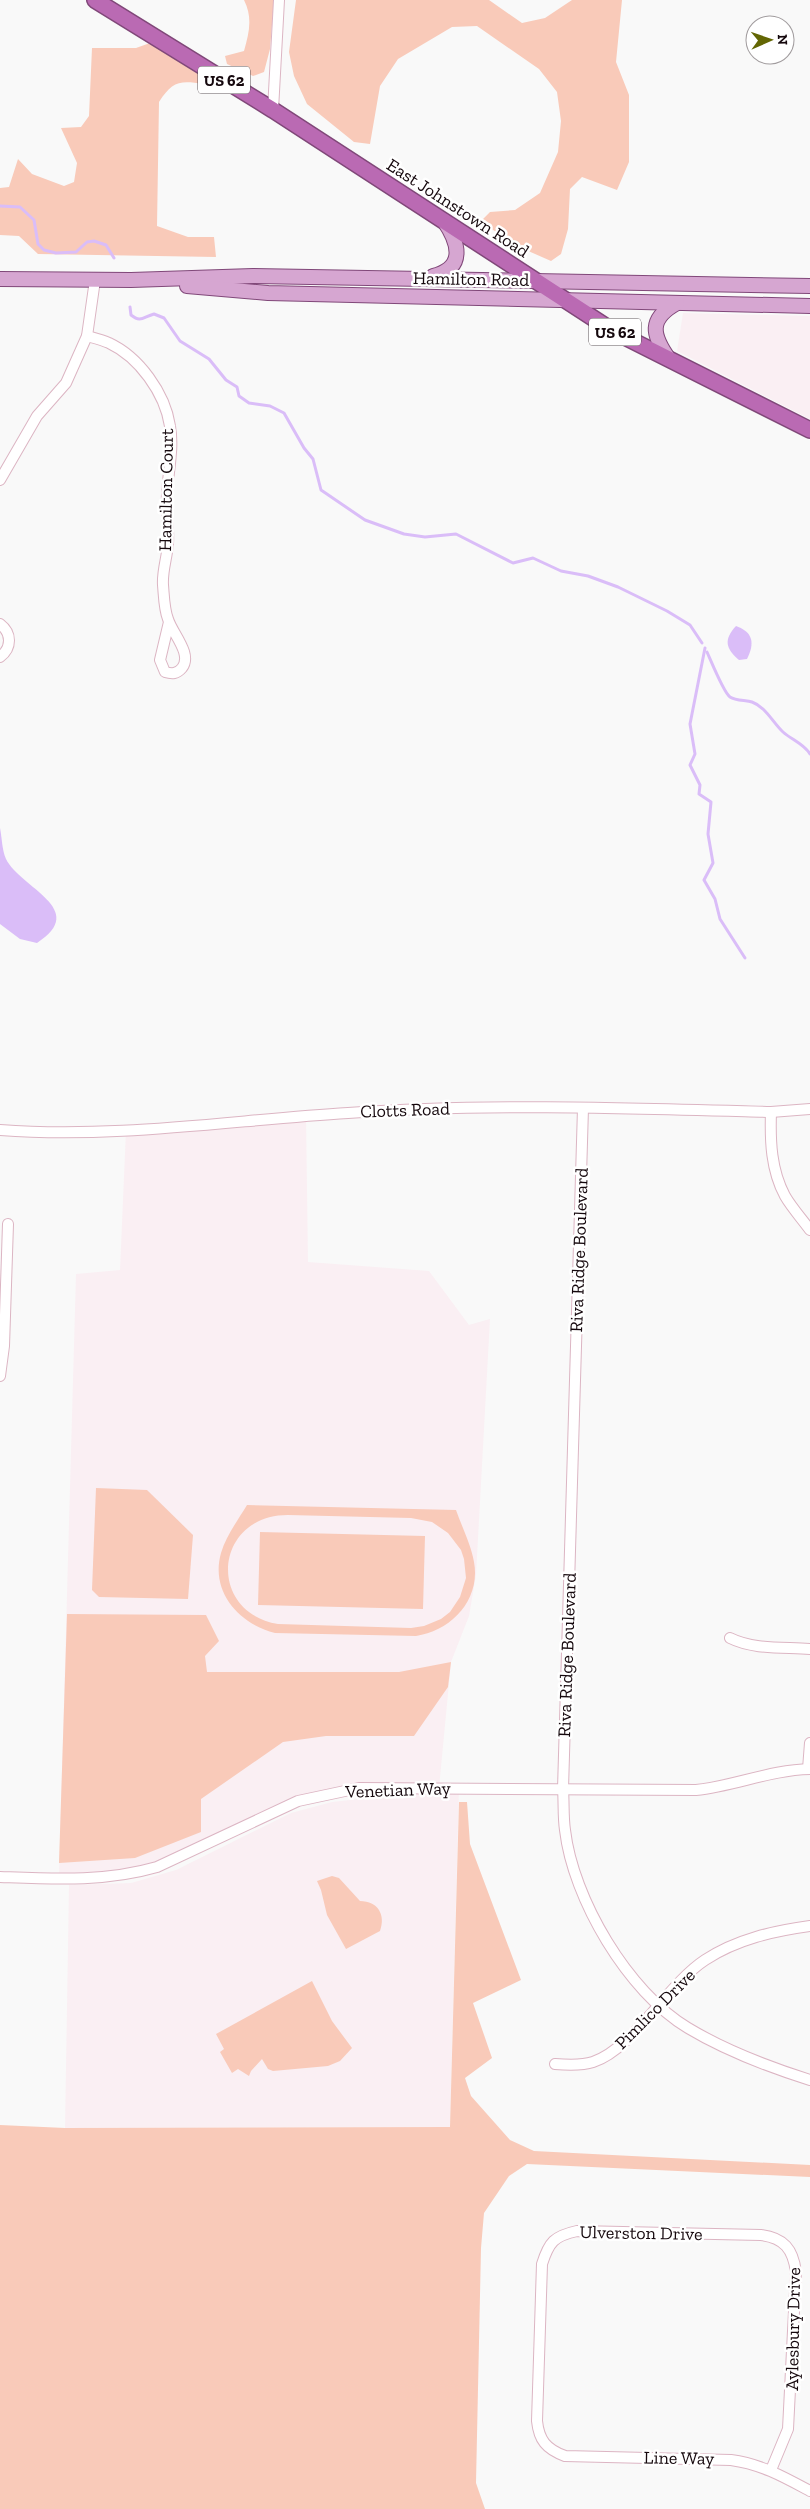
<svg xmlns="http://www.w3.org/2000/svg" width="810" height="2509" viewBox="0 0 810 2509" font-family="'Zilla Slab',serif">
	<rect width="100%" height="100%" fill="#f9f9f9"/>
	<g fill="#faeff3">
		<path d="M683,313L810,316V419L677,351Z"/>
		<path d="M306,1116L308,1262L429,1271L469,1325L490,1319L476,1575L469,1616L451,1662L439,1788L327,1794L157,1867L59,1879L76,1274L120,1270L126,1130Z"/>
		<path d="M459,1788L450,2127L65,2128L69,1885L131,1883L176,1870L291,1813L332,1802Z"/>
	</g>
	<g fill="#f9cab9" fill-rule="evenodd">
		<path d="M244,0H274L270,49L264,72L253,76L227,64L225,56L244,51C249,33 253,18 244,0Z"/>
		<path d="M296,0H489L522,23L545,18L572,0H622L616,62L629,95V162L617,190L582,177L570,189L568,229L561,254L551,261L526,250L480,222L490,212L515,210L540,193L558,152L561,121L557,92L539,69L477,26L452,27L398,59L380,86L370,144L354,142L307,104L294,76L289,52Z"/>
		<path d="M150,43L206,79L203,84C179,80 172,82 159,102L157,226L188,237H214L216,257L38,254L19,236L0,235V188L9,187L18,159L32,174L64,186L74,182L77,163L61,128L81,127L89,116L92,48H136Z"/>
		<path d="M96,1488L147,1490L193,1535L188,1599L99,1597L92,1590Z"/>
		<path d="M247,1505L456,1510C462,1527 471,1545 474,1562C481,1600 451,1631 416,1636L275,1633C239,1624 210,1592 221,1553C226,1536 238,1520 247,1505ZM288,1515L411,1518L432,1522L448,1533L461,1550L464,1559L466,1578L460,1597L450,1612L441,1619L424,1626L411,1628L278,1624C206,1612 214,1515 288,1515Z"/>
		<path d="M260,1532L425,1536L423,1609L258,1605Z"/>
		<path d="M67,1614L206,1615L219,1641L205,1656L207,1672H399L451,1662L448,1687L414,1736H326L283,1742L201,1799V1832L135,1858L59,1863Z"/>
		<path d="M459,1802H467L470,1844L521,1980L473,2003L492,2058L465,2078L471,2096L510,2140L534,2151L810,2165V2177L527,2164L509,2176L484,2213L481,2248L476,2483L485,2509H0V2125L65,2128L450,2127Z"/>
		<path d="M332,1876L339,1878L360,1901C378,1901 386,1915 380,1931L346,1949L327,1915L321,1890L317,1881Z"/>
		<path d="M312,1981L332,2021L352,2048L340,2061L328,2066L273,2071L268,2069L262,2059L251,2071L249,2076L238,2069L232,2073L220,2052L224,2049L216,2034Z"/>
	</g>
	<g fill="#dabdf8">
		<path d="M736,626C753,632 755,643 747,659L739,660C726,649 723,640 736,626Z"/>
		<path d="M0,828C2,838 2,850 6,859C20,888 90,909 37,943L20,939L0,924Z"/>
	</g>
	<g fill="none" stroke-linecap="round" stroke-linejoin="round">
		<g stroke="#dabdf8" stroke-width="3">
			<path d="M0,206L20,207L34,220L38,244L44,250L56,253L76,252L87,242L94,241L106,245L114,258"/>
			<path d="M130,307L131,315C141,323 143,317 154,314L164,318L180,341L209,359L226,380L237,387L239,396L249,403L270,406L284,413L304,448L313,459L321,490L365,520L404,534L425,537L456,534L513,563L533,558L561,571L588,576L618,587L667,611L690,625L702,643"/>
			<path d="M705,648L690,724L695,754L690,765L700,785L699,794L711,802L708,834L713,863L704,880L715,899L720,919L745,958"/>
			<path d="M707,652C711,661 724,693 730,697C736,701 746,700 752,702C766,707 773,723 783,732C792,740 804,744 810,754"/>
		</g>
		<defs>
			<g id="minor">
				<path d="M273,110L279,0"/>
				<path d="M87,336C94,338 102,340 109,343C139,357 165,393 170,426C174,448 168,472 167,494C166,511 169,527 168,544C167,558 162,571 163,585C164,596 164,609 168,619C172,633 193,654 182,668C177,674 172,674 165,672L160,660L169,622"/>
				<path d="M0,480L37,416L66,383L87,336L95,280"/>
				<path d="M0,624C12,633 12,648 0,657"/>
				<path d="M583,1108L563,1789C564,1802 563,1817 565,1830C573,1899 628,1992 688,2028C723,2049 772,2068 810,2080"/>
				<path d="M771,1112C770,1141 771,1170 785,1196C792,1208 802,1219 810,1230"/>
				<path d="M0,1130C116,1139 233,1120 348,1113C489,1103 630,1108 771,1112L810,1109"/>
				<path d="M0,1376L4,1346L8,1224"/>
				<path d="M730,1638C754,1650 784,1647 810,1649"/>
				<path d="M808,1769L810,1743"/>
				<path d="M0,1877C54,1879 105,1882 157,1867L298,1801L359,1788L696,1790C735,1786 770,1770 810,1769"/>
				<path d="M555,2064C567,2065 581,2066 593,2062C633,2049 667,1985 705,1960C737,1939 774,1931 810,1926"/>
				<path d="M771,2470L788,2429L796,2272C793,2249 784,2238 761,2235L577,2231C554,2236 549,2242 542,2264L537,2421C539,2440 546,2449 565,2456L731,2460C761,2464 784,2477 810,2491"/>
			</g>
			<g id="major">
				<path d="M433,276C466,268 459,243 444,221"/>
				<path d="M0,279L131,280L253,276L810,286"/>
				<path d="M187,286L268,293L810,306"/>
				<path d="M669,359C652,335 648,319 677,303"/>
			</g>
			<path id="highway" d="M95,0L273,110L613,331L810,430"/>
		</defs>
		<use href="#minor" stroke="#dcb5c3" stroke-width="12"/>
		<use href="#major" stroke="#804879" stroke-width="16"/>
		<use href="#highway" stroke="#804879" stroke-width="18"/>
		<use href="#minor" stroke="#fff" stroke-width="10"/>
		<use href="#major" stroke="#d6a6d1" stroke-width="14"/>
		<use href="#highway" stroke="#ba6ab3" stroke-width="15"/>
	</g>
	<g text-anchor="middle" stroke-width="5" stroke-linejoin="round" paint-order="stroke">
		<g fill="#fff" stroke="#5b5256" stroke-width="1">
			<rect x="198" y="66.5" width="52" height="27" rx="4"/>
			<rect x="589" y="318.5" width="52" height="27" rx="4"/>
		</g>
		<g font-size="16" font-weight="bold" fill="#15080d">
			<text x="224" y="86">US 62</text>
			<text x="615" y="338">US 62</text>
		</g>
		<g font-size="18" fill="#15080d" stroke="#fff">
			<text transform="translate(458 208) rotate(33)" y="6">East Johnstown Road</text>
			<text transform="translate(471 279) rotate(1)" y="6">Hamilton Road</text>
			<text transform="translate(166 490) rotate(-89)" y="6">Hamilton Court</text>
			<text transform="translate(405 1110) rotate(-2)" y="6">Clotts Road</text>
			<text transform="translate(579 1250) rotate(-88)" y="6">Riva Ridge Boulevard</text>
			<text transform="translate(567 1655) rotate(-88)" y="6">Riva Ridge Boulevard</text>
			<text transform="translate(398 1790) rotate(-2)" y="6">Venetian Way</text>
			<text transform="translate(655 2009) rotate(-45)" y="6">Pimlico Drive</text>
			<text transform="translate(641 2233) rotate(1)" y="6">Ulverston Drive</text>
			<text transform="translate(793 2329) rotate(-89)" y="6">Aylesbury Drive</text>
			<text transform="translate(679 2458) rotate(1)" y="6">Line Way</text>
		</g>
	</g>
	<g transform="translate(770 40) rotate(88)"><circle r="24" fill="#ffffff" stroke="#a19c9e"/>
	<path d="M0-4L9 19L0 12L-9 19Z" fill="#636603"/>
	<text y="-8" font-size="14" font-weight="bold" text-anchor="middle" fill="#15080d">N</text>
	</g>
</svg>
